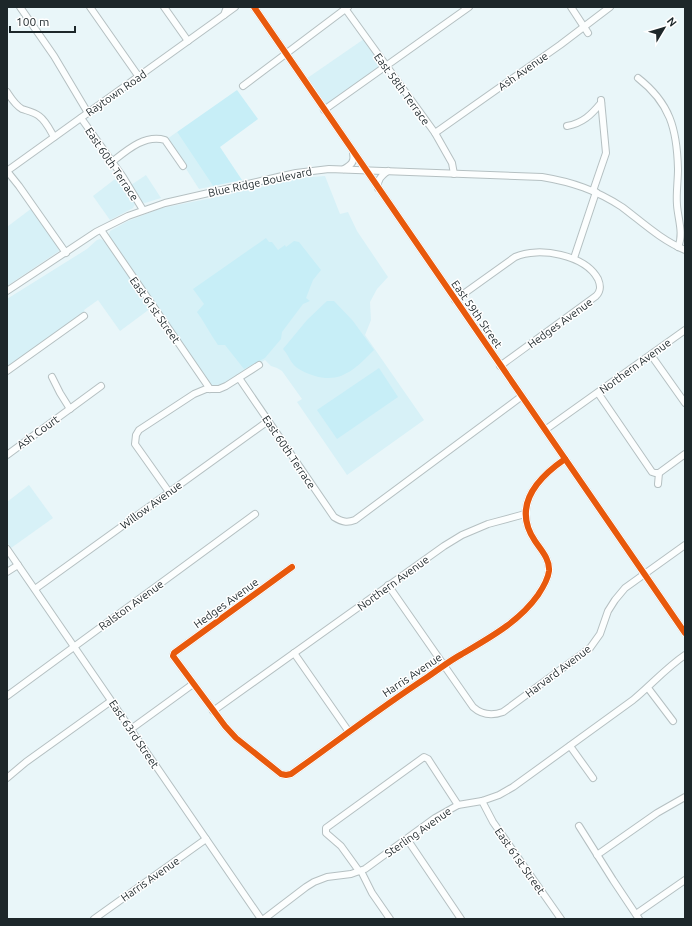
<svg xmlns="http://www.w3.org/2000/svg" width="692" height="926" viewBox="0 0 692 926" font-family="Ubuntu,sans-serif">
	<rect width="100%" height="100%" fill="#e9f6f9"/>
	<g fill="#d7f1f7">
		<path d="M364,39L380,63L381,66L327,105L324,104L306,79Z"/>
		<path d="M177,132L213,186L199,189L167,139Z"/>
		<path d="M146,175L161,198L145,203L141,202L131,185Z"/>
		<path d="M119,176L134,201L135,204L133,208L110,220L93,196Z"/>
		<path d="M325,176L340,214L348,212L357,231L388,277L377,289L370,302L371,320L365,335L424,420L347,475L297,402L302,399L282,371L277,368L271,366L265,360L225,384L211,387L108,238L110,231L128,221L162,208L232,194L245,189H253L276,184L283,181L300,178Z"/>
		<path d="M32,208L58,245L59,251L7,286V227Z"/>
		<path d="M100,239L105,241L151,308L120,331L98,300L84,310L85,313L7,368V299L87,249L97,240Z"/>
		<path d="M29,485L53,518L11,548L7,542V502Z"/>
	</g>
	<g fill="#c7eef7">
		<path d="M237,90L258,119L220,147L242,180L213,186L177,132Z"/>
		<path d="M266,238L269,242H272L278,250L285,245L286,247L294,241L299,242L321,270L313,280L306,298L310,301L303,304L282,332L281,339L265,358L244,369L225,345H218C210,334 205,323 197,312L204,304L193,289Z"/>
		<path d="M327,301H334L353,321L374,350C357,367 342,384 315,376C308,374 301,371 296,367C290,362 288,354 283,349L307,320Z"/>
		<path d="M379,368L398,397L337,439L317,410Z"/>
	</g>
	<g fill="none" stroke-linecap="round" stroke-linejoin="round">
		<defs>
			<g id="minor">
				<path d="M20,7L54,56L88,113"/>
				<path d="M90,7L139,77"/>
				<path d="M164,7L188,41"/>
				<path d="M254,7L685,633"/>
				<path d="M344,7L435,133L452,163L454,174"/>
				<path d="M571,7L588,33"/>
				<path d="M224,15L235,7"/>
				<path d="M638,78C670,103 677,129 678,169C678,181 676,193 677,205C678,219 684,234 678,247"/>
				<path d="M243,86L348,7"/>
				<path d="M7,92C11,98 15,105 22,109C28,111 34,112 39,116C46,121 50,130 54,137"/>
				<path d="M324,110L469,7"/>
				<path d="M81,118L123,177L143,210"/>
				<path d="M567,126C583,123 591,115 601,103"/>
				<path d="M435,133L560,45L610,7"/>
				<path d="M112,162C127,150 145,134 165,140L183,166"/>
				<path d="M344,169C351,165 355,162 353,153"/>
				<path d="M7,171L224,15L227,7"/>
				<path d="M7,171L19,186L66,253"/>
				<path d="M378,188C377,180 381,176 388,171"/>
				<path d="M593,191L606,153L601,100"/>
				<path d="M101,230L210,389"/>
				<path d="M574,258L596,192"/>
				<path d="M7,291L96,232L128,216L165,203L278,177L296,173L329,169L542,177C572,182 596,190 622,207C642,222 661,240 685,250"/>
				<path d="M455,300L515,257C539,246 585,255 598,279C601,286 601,291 596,296L500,366"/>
				<path d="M651,355L685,403"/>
				<path d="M7,371L84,316"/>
				<path d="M52,377L60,393L70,409"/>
				<path d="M239,378L334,517C342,522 347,523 355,520L522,396"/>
				<path d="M598,393L652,472L655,473H659"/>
				<path d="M545,430L685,330"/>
				<path d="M7,455L101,386"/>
				<path d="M658,484L659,473L685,454"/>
				<path d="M169,492L135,444L136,435L139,430L194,394L206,389H219L226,386L259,365"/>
				<path d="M7,549L261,919"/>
				<path d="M292,567L174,653L173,656L225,726L236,738L281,774L286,775L291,774C336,742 380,708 426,678C438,670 449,661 462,654C489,638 519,622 538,595C542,589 548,579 549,571C550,559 541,550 535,541C512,507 536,479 565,459"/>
				<path d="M7,572L18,565"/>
				<path d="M388,585L473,707C482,715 492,716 503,712L590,648L600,634L608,611L615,600L625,588L685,545"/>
				<path d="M35,589L268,421"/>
				<path d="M294,653L349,732"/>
				<path d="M648,688L673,721"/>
				<path d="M7,696L255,514"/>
				<path d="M213,711L444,546L462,535L488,524L525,514"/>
				<path d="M131,729L193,684"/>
				<path d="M570,746L593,778"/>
				<path d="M7,778L26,762L111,701"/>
				<path d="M482,801L493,822L561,919"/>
				<path d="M579,826L613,880L639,919"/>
				<path d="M407,839L461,919"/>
				<path d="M597,855L657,813L685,797"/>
				<path d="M359,871L341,846L326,833V828L424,757L428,759L458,805"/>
				<path d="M361,871L372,893L390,919"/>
				<path d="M636,914L685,880"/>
				<path d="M94,919L206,839"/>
				<path d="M264,919L306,887L314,882L327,877L351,874L365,869L435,818L458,805L482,801L499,795L513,787L633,700C651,685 666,668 685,655"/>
			</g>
		</defs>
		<use href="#minor" stroke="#b5c0c2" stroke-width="8"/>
		<use href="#minor" stroke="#fcfefe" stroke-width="6"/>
		<defs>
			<g id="cycleway">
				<path d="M254,7L685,633"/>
				<path d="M292,567L174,653L173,656L225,726L236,738L281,774L286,775L291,774C336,742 380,708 426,678C438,670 449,661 462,654C489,638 519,622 538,595C542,589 548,579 549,571C550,559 541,550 535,541C512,507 536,479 565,459"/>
			</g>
		</defs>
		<use href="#cycleway" stroke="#fff" stroke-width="8"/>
		<use href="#cycleway" stroke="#e8590c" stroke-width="6"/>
	</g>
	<g text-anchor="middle" stroke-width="3" stroke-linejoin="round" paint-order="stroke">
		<g font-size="11" fill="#1d272a" stroke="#fff">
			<text transform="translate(523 71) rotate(-35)" y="4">Ash Avenue</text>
			<text transform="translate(402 89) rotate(54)" y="4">East 58th Terrace</text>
			<text transform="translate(116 93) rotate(-35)" y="4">Raytown Road</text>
			<text transform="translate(112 164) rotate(56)" y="4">East 60th Terrace</text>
			<text transform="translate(260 182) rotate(-12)" y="4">Blue Ridge Boulevard</text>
			<text transform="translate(155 310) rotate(55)" y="4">East 61st Street</text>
			<text transform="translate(477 314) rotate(55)" y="4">East 59th Street</text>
			<text transform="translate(560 323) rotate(-36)" y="4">Hedges Avenue</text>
			<text transform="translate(635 366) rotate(-36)" y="4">Northern Avenue</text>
			<text transform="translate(38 432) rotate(-36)" y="4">Ash Court</text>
			<text transform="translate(289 452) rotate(56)" y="4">East 60th Terrace</text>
			<text transform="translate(151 505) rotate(-36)" y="4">Willow Avenue</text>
			<text transform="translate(393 583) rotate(-36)" y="4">Northern Avenue</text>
			<text transform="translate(226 603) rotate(-36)" y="4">Hedges Avenue</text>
			<text transform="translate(131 605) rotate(-36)" y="4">Ralston Avenue</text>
			<text transform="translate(558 671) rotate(-37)" y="4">Harvard Avenue</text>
			<text transform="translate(412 675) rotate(-34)" y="4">Harris Avenue</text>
			<text transform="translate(134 734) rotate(56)" y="4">East 63rd Street</text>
			<text transform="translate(418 832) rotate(-35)" y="4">Sterling Avenue</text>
			<text transform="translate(520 861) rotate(55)" y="4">East 61st Street</text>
			<text transform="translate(150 879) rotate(-35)" y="4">Harris Avenue</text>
		</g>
	</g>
	<rect width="692" height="926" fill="none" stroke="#1d272a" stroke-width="16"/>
	<g transform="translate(664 28) rotate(52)" stroke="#ffffff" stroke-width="3" paint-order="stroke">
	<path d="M0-3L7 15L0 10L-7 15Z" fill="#1d272a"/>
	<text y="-6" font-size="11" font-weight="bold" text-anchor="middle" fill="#1d272a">N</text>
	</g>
	<path d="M10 26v6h65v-6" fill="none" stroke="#1d272a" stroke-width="2"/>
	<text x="16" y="26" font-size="12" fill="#1d272a" stroke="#ffffff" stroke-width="3" paint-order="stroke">100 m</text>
</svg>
